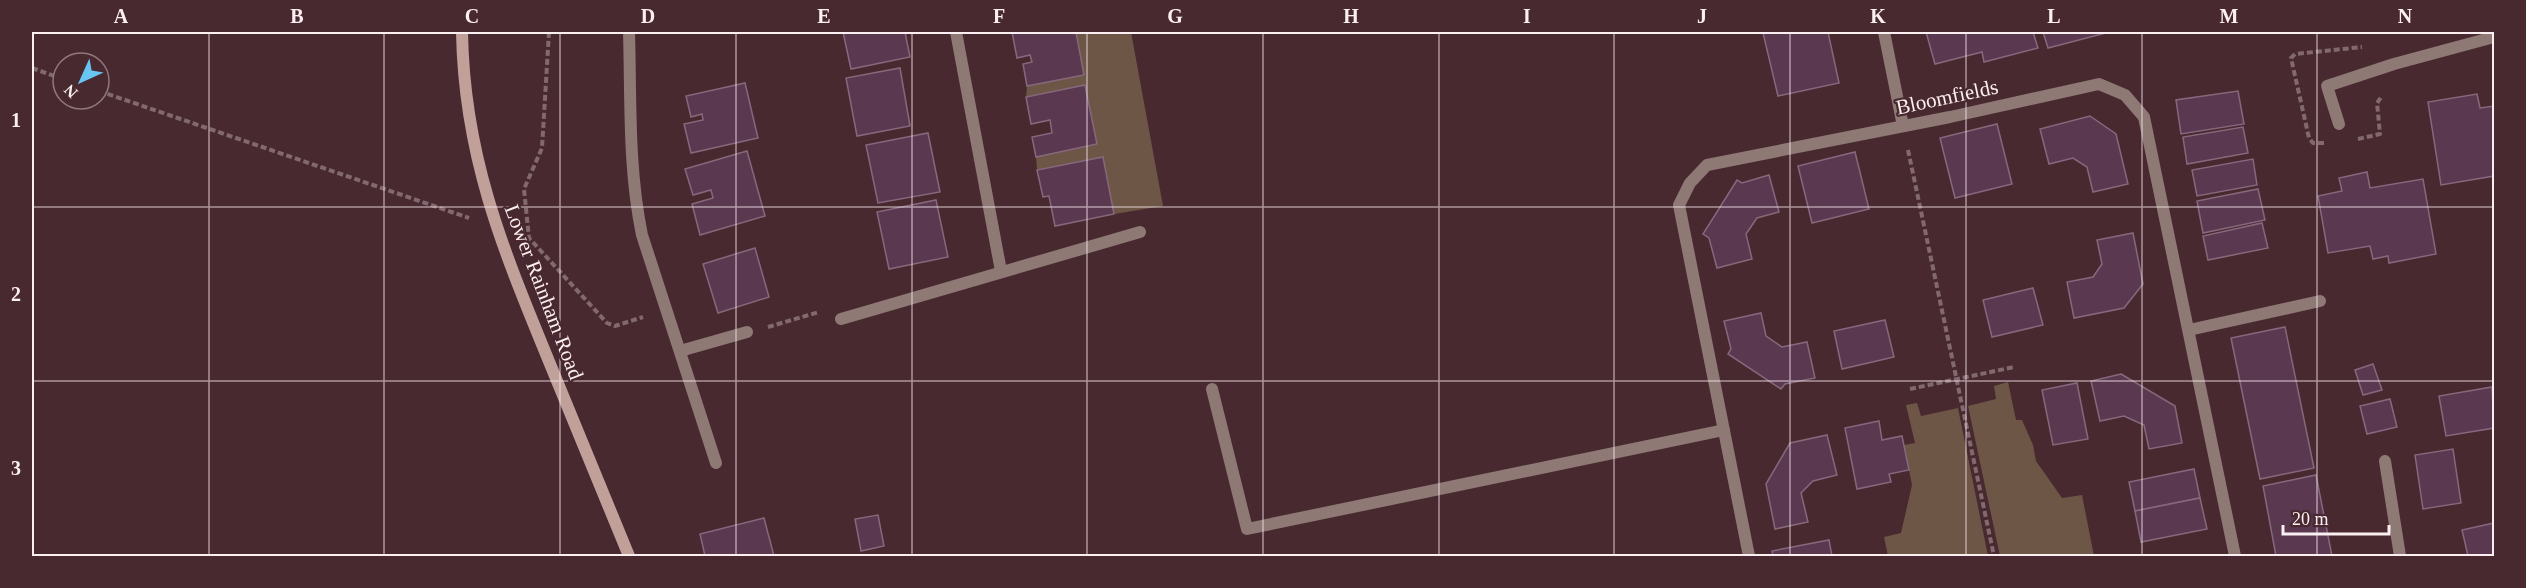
<svg xmlns="http://www.w3.org/2000/svg" width="2526" height="588" viewBox="0 0 2526 588" font-family="Georgia,serif">
	<rect width="100%" height="100%" fill="#482930"/>
	<g fill="#6d5645">
		<path d="M1076,32H1131L1163,206L1114,214L1103,157L1037,170L1036,157L1097,144L1085,85L1026,97L1027,86L1084,75Z"/>
		<path d="M2008,382L2016,420H2022L2033,445L2036,461L2062,498L2082,495L2094,556H2000L1968,406L1996,399L1994,386Z"/>
		<path d="M1917,403L1921,416L1958,408L1988,556H1888L1884,537L1901,533L1912,485L1904,445L1915,443L1906,405Z"/>
	</g>
	<g fill="#5a3950" stroke="#86687c" stroke-width="1.5">
		<path d="M843,32H905L910,57L851,69Z"/>
		<path d="M1012,32H1076L1084,75L1027,86L1023,64L1032,62L1030,55L1017,58Z"/>
		<path d="M1771,32H1828L1839,83L1778,96L1763,33Z"/>
		<path d="M1926,32H2033L2038,48L1984,62L1982,52L1935,64Z"/>
		<path d="M2043,32H2106V33L2048,48Z"/>
		<path d="M900,68L910,126L857,136L846,78Z"/>
		<path d="M745,83L758,138L691,153L684,124L703,120L702,114L691,117L686,96Z"/>
		<path d="M1085,85L1097,144L1036,157L1032,137L1052,133L1050,120L1031,124L1026,97Z"/>
		<path d="M2238,91L2244,124L2181,134L2176,100Z"/>
		<path d="M2477,94L2480,108L2494,106V176L2441,185L2428,102Z"/>
		<path d="M2090,116L2116,134L2128,184L2093,192L2087,167L2073,158L2049,164L2040,129Z"/>
		<path d="M1997,124L2012,184L1955,198L1940,138Z"/>
		<path d="M2243,127L2248,153L2187,164L2183,137Z"/>
		<path d="M928,133L940,192L878,203L866,145Z"/>
		<path d="M747,151L765,216L700,235L692,204L713,198L711,190L693,195L685,169Z"/>
		<path d="M1855,152L1869,209L1812,223L1798,166Z"/>
		<path d="M1103,157L1114,214L1055,226L1049,196L1043,197L1037,170Z"/>
		<path d="M2253,159L2257,185L2197,196L2192,170Z"/>
		<path d="M2367,172L2370,188L2423,179L2436,254L2389,263L2388,256L2373,259L2370,246L2328,253L2318,196L2342,191L2339,178Z"/>
		<path d="M1769,175L1779,212L1757,218L1746,234L1752,259L1717,268L1709,238L1703,234L1737,180L1742,183Z"/>
		<path d="M2258,189L2265,220L2203,233L2197,201Z"/>
		<path d="M936,200L948,257L889,269L877,212Z"/>
		<path d="M2262,223L2268,248L2208,260L2203,236Z"/>
		<path d="M2133,233L2143,284L2124,308L2074,318L2067,282L2093,277L2102,264L2097,240Z"/>
		<path d="M755,248L769,297L718,313L703,264Z"/>
		<path d="M2033,288L2043,325L1992,337L1983,300Z"/>
		<path d="M1761,313L1766,336L1782,347L1807,342L1815,378L1785,384L1781,389L1728,354L1731,349L1724,321Z"/>
		<path d="M1885,320L1894,357L1842,369L1834,331Z"/>
		<path d="M2285,327L2314,468L2260,479L2231,338Z"/>
		<path d="M2373,364L2382,390L2363,395L2355,370Z"/>
		<path d="M2121,374L2175,406L2182,443L2149,449L2144,425L2124,416L2100,421L2091,381Z"/>
		<path d="M2077,383L2088,439L2053,445L2042,390Z"/>
		<path d="M2492,387L2494,428L2446,436L2439,396Z"/>
		<path d="M2390,399L2397,427L2367,434L2360,406Z"/>
		<path d="M1879,421L1882,440L1902,436L1909,470L1889,474L1891,482L1857,489L1845,428Z"/>
		<path d="M1827,435L1837,475L1813,481L1801,493L1808,522L1775,529L1766,484L1790,443Z"/>
		<path d="M2453,449L2461,503L2423,509L2415,455Z"/>
		<path d="M2194,469L2200,498L2135,511L2129,482Z"/>
		<path d="M2316,475L2332,556H2276L2263,486Z"/>
		<path d="M2200,498L2207,529L2141,542L2135,511Z"/>
		<path d="M878,515L884,546L861,551L855,519Z"/>
		<path d="M764,518L774,556H705L700,534Z"/>
		<path d="M2494,523V556H2468L2462,530Z"/>
		<path d="M1829,540L1832,556H1773L1772,551Z"/>
	</g>
	<g fill="none" stroke-linecap="round" stroke-linejoin="round">
		<g stroke="#82696f" stroke-width="4" stroke-dasharray="6 3" stroke-linecap="butt">
			<path d="M549,32L542,148L524,189L529,238L607,323L615,326L643,317"/>
			<path d="M32,68L63,79"/>
			<path d="M99,91L469,218"/>
			<path d="M2358,139L2380,134L2377,103L2382,96"/>
			<path d="M2324,143H2313L2309,138L2291,58L2295,54L2362,47"/>
			<path d="M1908,150L1994,556"/>
			<path d="M768,327L819,312"/>
			<path d="M1910,389L2014,367"/>
		</g>
		<g stroke="#8e7975" stroke-width="12">
			<path d="M1884,32L1903,126"/>
			<path d="M2189,330L2320,301"/>
			<path d="M2385,461L2400,556"/>
		</g>
		<g stroke="#8e7975" stroke-width="12">
			<path d="M629,32C631,99 628,168 642,235L716,463"/>
			<path d="M956,32L1001,271"/>
			<path d="M2339,124L2327,86L2394,64L2494,37"/>
			<path d="M841,319L1140,232"/>
			<path d="M680,351L747,332"/>
			<path d="M1212,389L1247,529L1724,430"/>
			<path d="M1749,556L1679,205L1690,183L1707,165L1950,117L2099,84L2125,95L2144,117L2235,556"/>
		</g>
		<path stroke="#c0a099" stroke-width="12" d="M462,32C464,155 502,247 548,359C575,425 602,491 629,556"/>
	</g>
	<path fill="none" stroke="#fceff2" stroke-width="1.5" stroke-opacity="0.55" d="M209,32V556M384,32V556M560,32V556M736,32V556M912,32V556M1087,32V556M1263,32V556M1439,32V556M1614,32V556M1790,32V556M1966,32V556M2142,32V556M2317,32V556M32,207H2494M32,381H2494"/>
	<g text-anchor="middle" stroke-width="4.5" stroke-linejoin="round" paint-order="stroke">
		<g font-size="21" fill="#fceff2" stroke="#482930">
			<text transform="translate(1947 97) rotate(-12)" y="7">Bloomfields</text>
			<text transform="translate(544 292) rotate(69)" y="7">Lower Rainham Road</text>
		</g>
	</g>
	<rect width="2526" height="588" fill="none" stroke="#482930" stroke-width="66"/>
	<g transform="translate(81 81) rotate(225)"><circle r="28" fill="#482930" stroke="#90787e" stroke-width="1.5"/>
	<path d="M0-4.5L10 22L0 15L-10 22Z" fill="#68c4f0"/>
	<text y="-9" font-size="16" font-weight="bold" text-anchor="middle" fill="#fceff2">N</text>
	</g>
	<path d="M2283 525v9h106v-9" fill="none" stroke="#fceff2" stroke-width="3"/>
	<text x="2292" y="525" font-size="18" fill="#fceff2" stroke="#482930" stroke-width="4.5" paint-order="stroke">20 m</text>
	<rect x="33" y="33" width="2460" height="522" fill="none" stroke="#fceff2" stroke-width="2"/>
	<g font-size="20" text-anchor="middle" font-weight="bold" fill="#fceff2">
		<text x="121" y="23">A</text>
		<text x="297" y="23">B</text>
		<text x="472" y="23">C</text>
		<text x="648" y="23">D</text>
		<text x="824" y="23">E</text>
		<text x="999" y="23">F</text>
		<text x="1175" y="23">G</text>
		<text x="1351" y="23">H</text>
		<text x="1527" y="23">I</text>
		<text x="1702" y="23">J</text>
		<text x="1878" y="23">K</text>
		<text x="2054" y="23">L</text>
		<text x="2229" y="23">M</text>
		<text x="2405" y="23">N</text>
		<text x="16" y="127">1</text>
		<text x="16" y="301">2</text>
		<text x="16" y="475">3</text>
	</g>
</svg>
